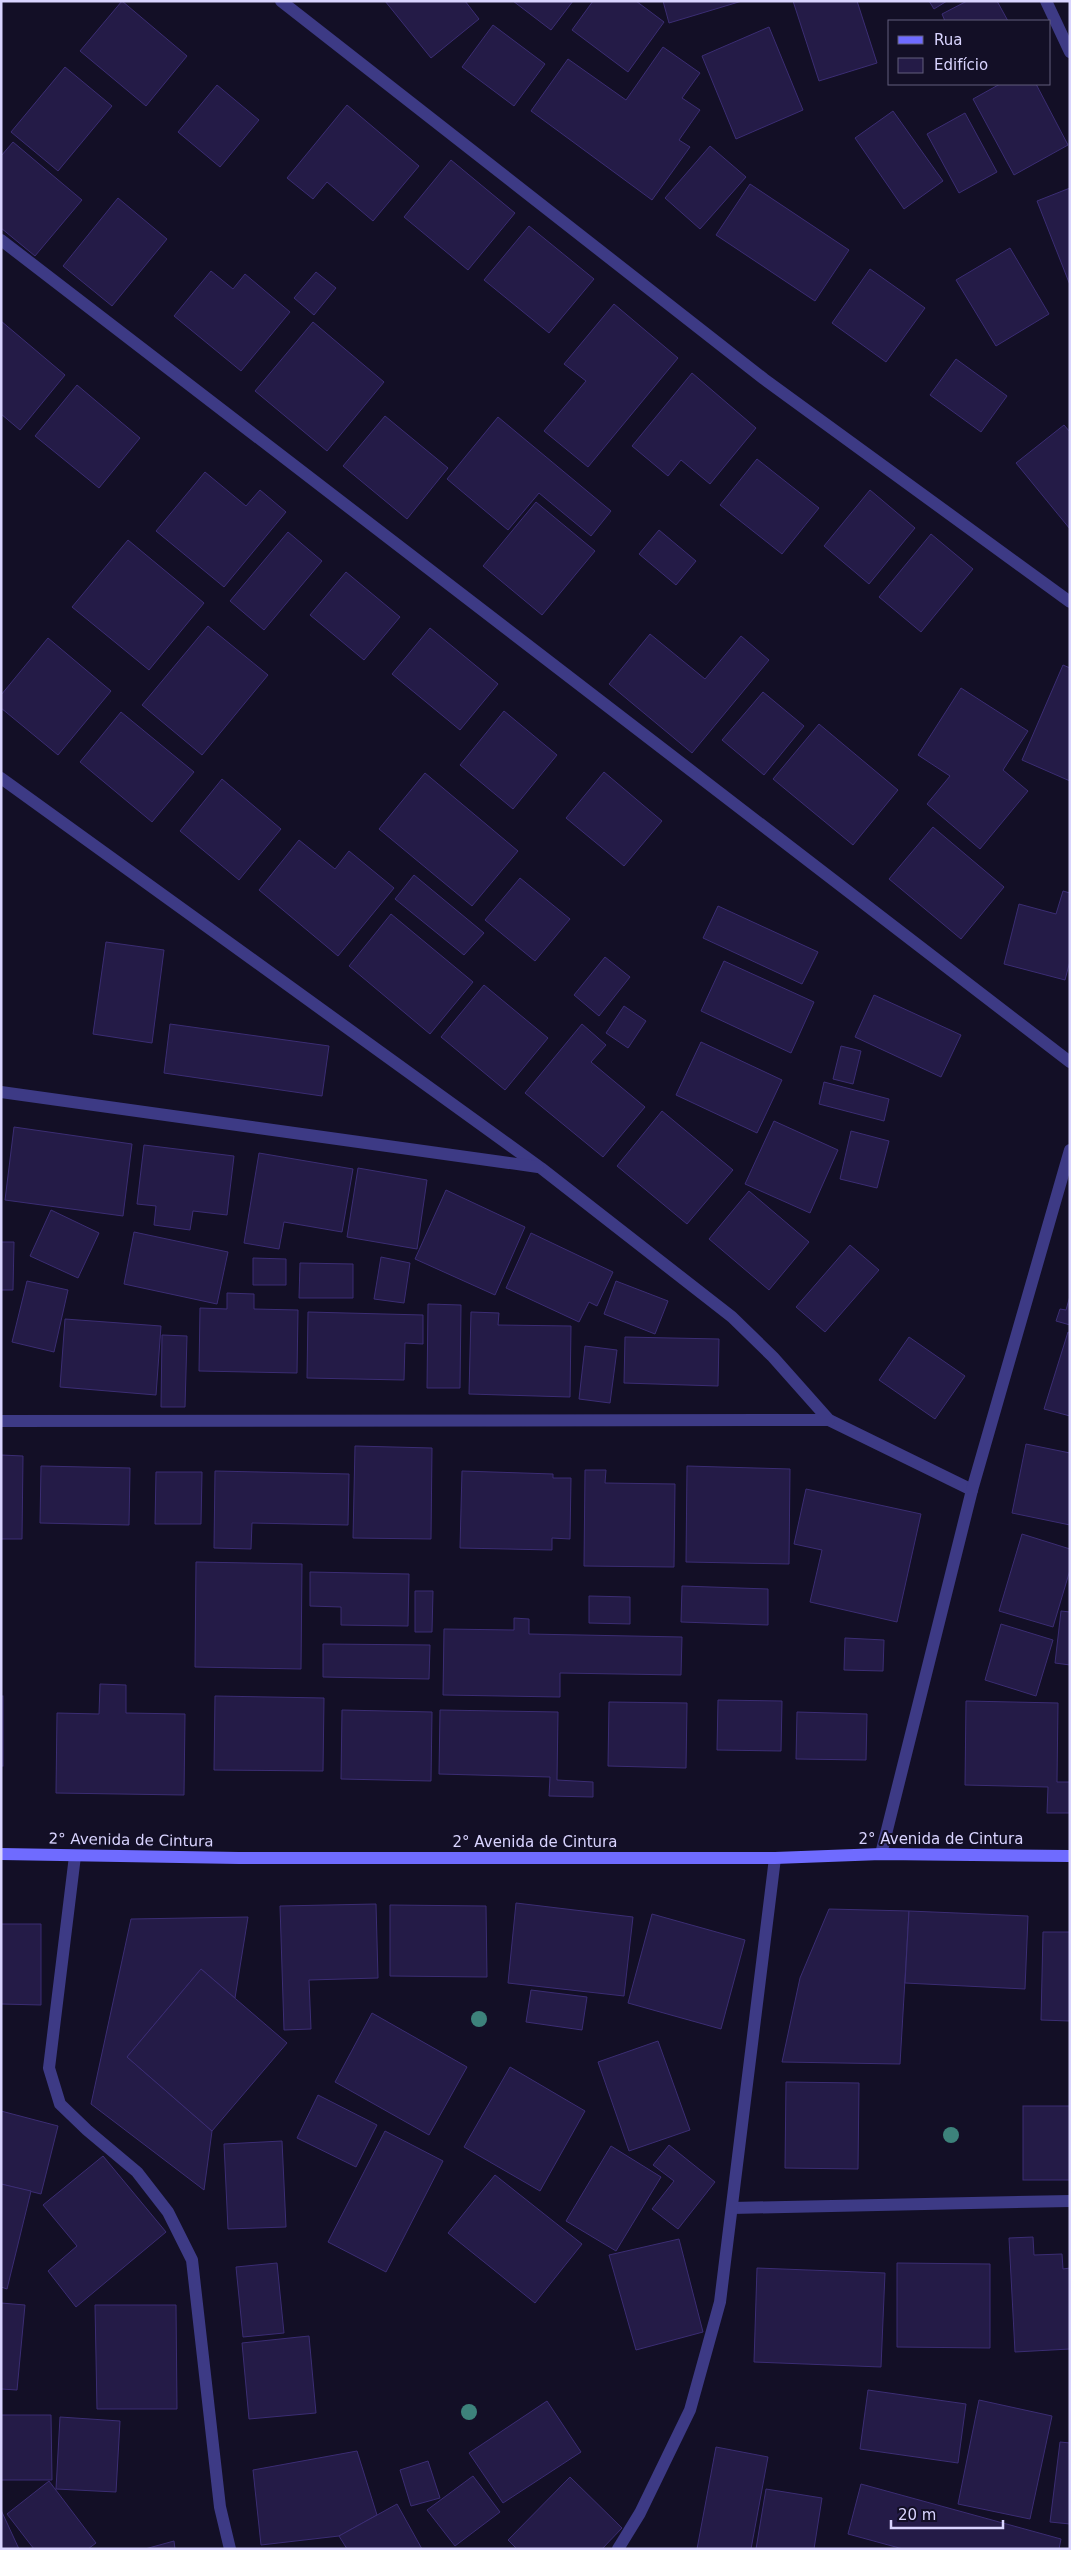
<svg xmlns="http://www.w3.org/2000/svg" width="1071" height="2550" viewBox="0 0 1071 2550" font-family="'DejaVu Sans',sans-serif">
	<rect width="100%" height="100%" fill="#130f26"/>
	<g fill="#241b47" stroke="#3b2d73">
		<path d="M122,1L187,56L146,106L80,51Z"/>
		<path d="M385,1H465L479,19L431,58Z"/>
		<path d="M513,1H573L551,30Z"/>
		<path d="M593,1H636L664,22L628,72L572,30Z"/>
		<path d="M663,1H742L669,23Z"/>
		<path d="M793,1H857L877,63L819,81Z"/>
		<path d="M929,1H947L934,9Z"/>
		<path d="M967,1H997L1008,21H945L942,14Z"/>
		<path d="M493,25L545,64L514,106L462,67Z"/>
		<path d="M769,27L803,110L736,139L702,56Z"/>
		<path d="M663,47L700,73L682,98L700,110L679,140L690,147L652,200L531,111L568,59L626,100Z"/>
		<path d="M65,67L112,106L58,171L11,132Z"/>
		<path d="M1000,84H1036L1068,145L1014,175L973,99Z"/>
		<path d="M217,85L259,120L220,167L178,132Z"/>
		<path d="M347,105L419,166L373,221L327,182L313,199L287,178Z"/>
		<path d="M893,111L943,181L904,209L855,138Z"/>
		<path d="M965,113L997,172L959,193L927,134Z"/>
		<path d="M13,142L82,200L35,256L1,228V156Z"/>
		<path d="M710,146L746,177L700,229L665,198Z"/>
		<path d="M451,160L515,213L468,270L404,217Z"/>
		<path d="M750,184L849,250L815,301L716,235Z"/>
		<path d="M1070,188V285L1037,201Z"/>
		<path d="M118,198L167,239L112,306L63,266Z"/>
		<path d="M529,226L594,279L549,333L484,280Z"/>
		<path d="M1010,248L1049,314L996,346L956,280Z"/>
		<path d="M870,269L925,308L886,362L832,323Z"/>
		<path d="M211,271L233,289L245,274L290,312L241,371L174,316Z"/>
		<path d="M316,272L336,288L314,315L294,298Z"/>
		<path d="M614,304L678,358L588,467L544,431L586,381L564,364Z"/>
		<path d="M1,321L65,375L20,430L1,414Z"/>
		<path d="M313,322L384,382L327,451L255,391Z"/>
		<path d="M956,359L1007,396L981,432L930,395Z"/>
		<path d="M692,373L756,428L710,484L681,460L668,476L632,446Z"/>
		<path d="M77,385L140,438L99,488L35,436Z"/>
		<path d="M385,416L448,468L407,519L343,466Z"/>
		<path d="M498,417L611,511L591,536L539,493L508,530L447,479Z"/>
		<path d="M1064,425L1070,432V529L1016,463Z"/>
		<path d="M757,459L819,508L782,554L720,505Z"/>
		<path d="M205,472L246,506L260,490L286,512L224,587L156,531Z"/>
		<path d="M870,490L915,528L869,584L824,546Z"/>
		<path d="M536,502L595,551L542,615L483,566Z"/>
		<path d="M659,530L696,561L676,585L639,554Z"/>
		<path d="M288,532L322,561L264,630L230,601Z"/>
		<path d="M931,534L973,569L921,632L879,597Z"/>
		<path d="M128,540L204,603L149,670L72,607Z"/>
		<path d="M346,572L400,617L364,660L310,615Z"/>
		<path d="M208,626L268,675L202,755L142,705Z"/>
		<path d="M430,628L498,684L460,730L392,674Z"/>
		<path d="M650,634L705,679L741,636L769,660L692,753L609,684Z"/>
		<path d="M48,638L111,691L58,755L1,708V695Z"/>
		<path d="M1063,665L1070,668V781L1022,760Z"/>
		<path d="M961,688L1028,731L1003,770L1028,791L980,849L927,804L950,776L918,755Z"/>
		<path d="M763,692L804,726L764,775L722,740Z"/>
		<path d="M504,711L557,755L513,809L460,765Z"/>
		<path d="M121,712L194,772L152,822L80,762Z"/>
		<path d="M819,724L898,790L853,845L773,779Z"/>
		<path d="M604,772L662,821L624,866L566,818Z"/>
		<path d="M425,773L518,851L472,906L379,829Z"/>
		<path d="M222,779L281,829L239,880L180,831Z"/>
		<path d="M933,827L1004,887L961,939L889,879Z"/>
		<path d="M299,840L335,869L349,851L394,888L338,956L259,890Z"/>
		<path d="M414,875L484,933L464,955L395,899Z"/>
		<path d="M520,878L570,919L535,961L485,920Z"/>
		<path d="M1063,891L1070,893V961L1065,980L1004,964L1019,904L1056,914Z"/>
		<path d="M718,906L818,952L802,984L703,938Z"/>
		<path d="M391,914L473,982L430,1034L349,966Z"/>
		<path d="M106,942L164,950L152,1043L93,1034Z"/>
		<path d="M605,957L630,977L599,1016L574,995Z"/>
		<path d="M724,961L814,1002L791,1053L701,1011Z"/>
		<path d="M484,985L548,1038L505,1090L441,1037Z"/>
		<path d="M874,995L961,1035L941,1077L855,1037Z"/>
		<path d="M624,1006L646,1021L628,1048L606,1033Z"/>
		<path d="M170,1024L329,1046L322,1096L164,1073Z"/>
		<path d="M582,1024L606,1045L591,1062L645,1107L603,1157L525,1093Z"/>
		<path d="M701,1042L782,1080L757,1133L676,1095Z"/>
		<path d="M841,1046L861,1051L853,1084L833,1079Z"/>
		<path d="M824,1082L889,1099L884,1121L819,1104Z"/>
		<path d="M662,1111L733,1170L687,1224L617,1166Z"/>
		<path d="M774,1121L838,1150L810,1213L745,1184Z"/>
		<path d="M14,1127L132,1144L123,1216L5,1200Z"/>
		<path d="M851,1131L889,1141L877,1188L840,1179Z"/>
		<path d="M144,1145L234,1156L227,1215L193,1211L190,1230L154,1225L156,1206L137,1204Z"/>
		<path d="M259,1153L353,1169L342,1232L284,1222L279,1249L244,1243Z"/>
		<path d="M358,1168L427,1180L417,1249L347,1237Z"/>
		<path d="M446,1190L525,1227L495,1295L415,1259Z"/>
		<path d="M749,1191L809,1242L769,1290L709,1239Z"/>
		<path d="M51,1210L99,1233L78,1278L30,1256Z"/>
		<path d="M134,1232L228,1252L217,1304L124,1284Z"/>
		<path d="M531,1233L613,1272L597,1306L589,1302L579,1322L506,1288Z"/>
		<path d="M1,1242H14L13,1290H1Z"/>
		<path d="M850,1245L879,1270L825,1332L796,1307Z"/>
		<path d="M381,1257L410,1263L404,1303L374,1299Z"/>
		<path d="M253,1258L286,1259V1285H253Z"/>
		<path d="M300,1263L353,1264V1298H299Z"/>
		<path d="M27,1281L68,1290L54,1352L12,1342Z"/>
		<path d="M616,1281L668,1301L655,1334L604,1314Z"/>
		<path d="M227,1293L254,1294V1309L298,1310L297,1373L199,1371L200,1308L227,1309Z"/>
		<path d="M1070,1296V1325L1056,1321L1060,1309L1066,1310Z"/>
		<path d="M428,1304L461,1305L460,1388H427Z"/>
		<path d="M308,1312L423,1315V1344L405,1343L404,1380L307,1378Z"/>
		<path d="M471,1312L499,1313L498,1325L571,1326L570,1397L469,1394Z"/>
		<path d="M65,1319L161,1326L156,1395L60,1387Z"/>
		<path d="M1068,1332L1070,1333V1416L1044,1409Z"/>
		<path d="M162,1335L187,1336L185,1407H161Z"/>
		<path d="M625,1337L719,1339L718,1386L624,1383Z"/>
		<path d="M909,1337L965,1376L935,1419L879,1380Z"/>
		<path d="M585,1346L617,1350L610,1403L579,1399Z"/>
		<path d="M1026,1444L1070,1453V1525L1012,1513Z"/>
		<path d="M355,1446L432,1448L431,1539L353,1538Z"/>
		<path d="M1,1455L23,1456L22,1539H1Z"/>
		<path d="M41,1466L130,1468L129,1525L40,1523Z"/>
		<path d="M687,1466L790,1469L789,1564L686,1562Z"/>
		<path d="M585,1470H606L605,1483L675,1484L674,1567L584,1566Z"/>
		<path d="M215,1471L349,1474L348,1525L252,1523L251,1549L214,1548Z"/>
		<path d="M462,1471L553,1474V1478H571L570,1539L552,1538V1550L460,1548Z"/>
		<path d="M156,1472H202L201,1524H155Z"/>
		<path d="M806,1489L921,1514L897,1622L810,1602L822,1550L794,1544Z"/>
		<path d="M1022,1534L1070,1549V1570L1053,1627L999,1611Z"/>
		<path d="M196,1562L302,1564L301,1669L195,1667Z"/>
		<path d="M310,1572L409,1574L408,1626L341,1625V1607L310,1606Z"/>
		<path d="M682,1586L768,1589V1625L681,1622Z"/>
		<path d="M415,1591H433L432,1632H415Z"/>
		<path d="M589,1596L630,1597V1624L589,1623Z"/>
		<path d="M1061,1611L1070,1612V1665L1055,1663Z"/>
		<path d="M514,1618L529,1619V1634L682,1637L681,1675L560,1673V1697L443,1695L444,1629L514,1630Z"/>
		<path d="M1001,1624L1053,1640L1036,1696L985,1680Z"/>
		<path d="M845,1638L884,1640L883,1671L844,1670Z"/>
		<path d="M323,1644L430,1645L429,1679L323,1677Z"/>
		<path d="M100,1684L126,1685V1713L185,1714L184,1795L56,1793L57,1713L99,1714Z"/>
		<rect x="1" y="1696" width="2" height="70"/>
		<path d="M215,1696L324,1698L323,1771L214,1770Z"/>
		<path d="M718,1700L782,1701L781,1751L717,1750Z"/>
		<path d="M966,1701L1058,1703L1057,1782H1070V1813H1047L1048,1787L965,1785Z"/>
		<path d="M609,1702L687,1703L686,1768L608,1766Z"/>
		<path d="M342,1710L432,1712L431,1781L341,1779Z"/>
		<path d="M440,1710L558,1712L557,1780L593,1782V1797L549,1796L550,1777L439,1774Z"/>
		<path d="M797,1712L867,1714L866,1760L796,1759Z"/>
		<path d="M516,1903L633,1917L624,1996L508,1983Z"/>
		<path d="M376,1904L378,1978L309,1980L311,2029L284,2030L280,1906Z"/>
		<path d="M390,1905L486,1906L487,1977L390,1976Z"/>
		<path d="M829,1909L909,1911L900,2064L782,2062L800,1978Z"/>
		<path d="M909,1911L1028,1916L1025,1989L905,1983Z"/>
		<path d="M652,1914L745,1940L721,2029L628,2003Z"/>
		<path d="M248,1917L235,1998L201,1969L127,2057L212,2131L204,2190L91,2104L131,1919Z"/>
		<path d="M1,1924H41V2005L1,2004Z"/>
		<path d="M1043,1932H1070V2021L1041,2020Z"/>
		<path d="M201,1969L287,2043L212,2131L127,2057Z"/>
		<path d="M531,1990L587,1997L582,2030L526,2022Z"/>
		<path d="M372,2013L467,2067L429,2135L335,2082Z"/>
		<path d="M658,2041L690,2130L629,2151L598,2062Z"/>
		<path d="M510,2067L585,2111L540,2191L464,2147Z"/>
		<path d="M786,2082L859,2083L858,2169L785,2168Z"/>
		<path d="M318,2095L377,2125L356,2167L297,2138Z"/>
		<rect x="1023" y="2106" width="47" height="74"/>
		<path d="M1,2111L58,2126L41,2194L1,2184Z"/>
		<path d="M385,2131L443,2161L386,2272L328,2242Z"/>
		<path d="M282,2141L286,2227L228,2229L224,2144Z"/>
		<path d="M669,2145L715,2182L678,2229L652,2209L674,2181L653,2165Z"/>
		<path d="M611,2146L661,2177L616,2251L566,2221Z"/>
		<path d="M103,2156L166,2232L76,2307L48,2271L77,2246L43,2205Z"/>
		<path d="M495,2175L582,2244L535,2303L448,2233Z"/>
		<path d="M1,2184L31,2191L7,2289L1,2287Z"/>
		<path d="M1033,2237L1034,2255L1062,2254L1063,2269L1070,2268V2349L1015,2352L1009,2238Z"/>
		<path d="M679,2239L703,2332L636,2350L609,2255Z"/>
		<path d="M277,2263L284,2333L243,2337L236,2267Z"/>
		<path d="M897,2263L990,2264V2348L897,2347Z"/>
		<path d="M757,2268L885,2273L881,2367L754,2362Z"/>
		<path d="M1,2303L25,2305L17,2390L1,2389Z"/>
		<path d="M95,2305H176L177,2409H97Z"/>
		<path d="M309,2336L316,2413L249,2419L242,2343Z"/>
		<path d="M868,2390L966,2404L958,2463L860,2449Z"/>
		<path d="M979,2400L1052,2416L1030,2519L958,2504Z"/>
		<path d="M547,2401L581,2452L503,2503L469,2453Z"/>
		<path d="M1,2415H51L52,2480H1Z"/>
		<path d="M60,2417L120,2421L116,2492L56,2489Z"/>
		<path d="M1060,2442L1070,2443V2524L1050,2522Z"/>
		<path d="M716,2447L768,2457L751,2549H697Z"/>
		<path d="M357,2451L377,2515L339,2536L261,2545L253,2470Z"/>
		<path d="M428,2461L440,2498L411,2506L400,2470Z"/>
		<path d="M473,2476L500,2512L455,2546L427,2510Z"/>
		<path d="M570,2477L622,2528L602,2549H517L508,2540Z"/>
		<path d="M49,2481L96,2543L88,2549H34L7,2514Z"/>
		<path d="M861,2484L1061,2539L1059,2549H903L848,2534Z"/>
		<path d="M766,2489L822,2498L814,2549H756Z"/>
		<path d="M397,2504L422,2549H347L339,2536Z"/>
		<path d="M1,2510L19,2549H1Z"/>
		<path d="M174,2541L175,2549H145Z"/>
	</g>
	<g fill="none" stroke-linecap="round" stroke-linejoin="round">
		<g stroke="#3d3a85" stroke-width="12">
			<path d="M281,1L764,379L1070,602"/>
			<path d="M1046,1L1070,52"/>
			<path d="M1,240L1070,1062"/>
			<path d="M1,778L541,1168L732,1317L773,1357L829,1420L972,1490"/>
			<path d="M1,1092L538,1167"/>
			<path d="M1,1421L829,1420"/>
			<path d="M881,1854L972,1490L1070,1150"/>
			<path d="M75,1856L49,2068L60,2104L87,2130L137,2172L168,2212L192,2260L220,2507L230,2549"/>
			<path d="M732,2208L1070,2201"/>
			<path d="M618,2549L640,2513L690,2410L720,2302L775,1858"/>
		</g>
		<path stroke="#6f6bff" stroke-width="12" d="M1,1854L239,1858H775L881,1854L1070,1856"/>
	</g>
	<g fill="#3d827b">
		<circle cx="479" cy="2019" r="8"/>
		<circle cx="951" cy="2135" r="8"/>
		<circle cx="469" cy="2412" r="8"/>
	</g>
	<g text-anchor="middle" stroke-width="4" stroke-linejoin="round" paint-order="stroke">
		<g font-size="15" fill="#d9d4ff" stroke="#130f26">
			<text x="941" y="1844">2° Avenida de Cintura</text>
			<text transform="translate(131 1840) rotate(1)" y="5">2° Avenida de Cintura</text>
			<text x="535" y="1847">2° Avenida de Cintura</text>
		</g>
	</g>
	<rect width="1071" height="2550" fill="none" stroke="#d9d4ff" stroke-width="5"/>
	<rect x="888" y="20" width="162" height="65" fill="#130f26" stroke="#625e7d"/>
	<rect x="898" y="36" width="25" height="8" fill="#6f6bff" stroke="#625e7d"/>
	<text x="934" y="45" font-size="15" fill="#d9d4ff">Rua</text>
	<rect x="898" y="58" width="25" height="15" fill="#241b47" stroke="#625e7d"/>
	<text x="934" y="70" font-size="15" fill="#d9d4ff">Edifício</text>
	<path d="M891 2520v8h112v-8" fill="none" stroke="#d9d4ff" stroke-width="2.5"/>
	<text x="898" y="2520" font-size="15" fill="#d9d4ff" stroke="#130f26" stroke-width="4" paint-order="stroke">20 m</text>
</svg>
